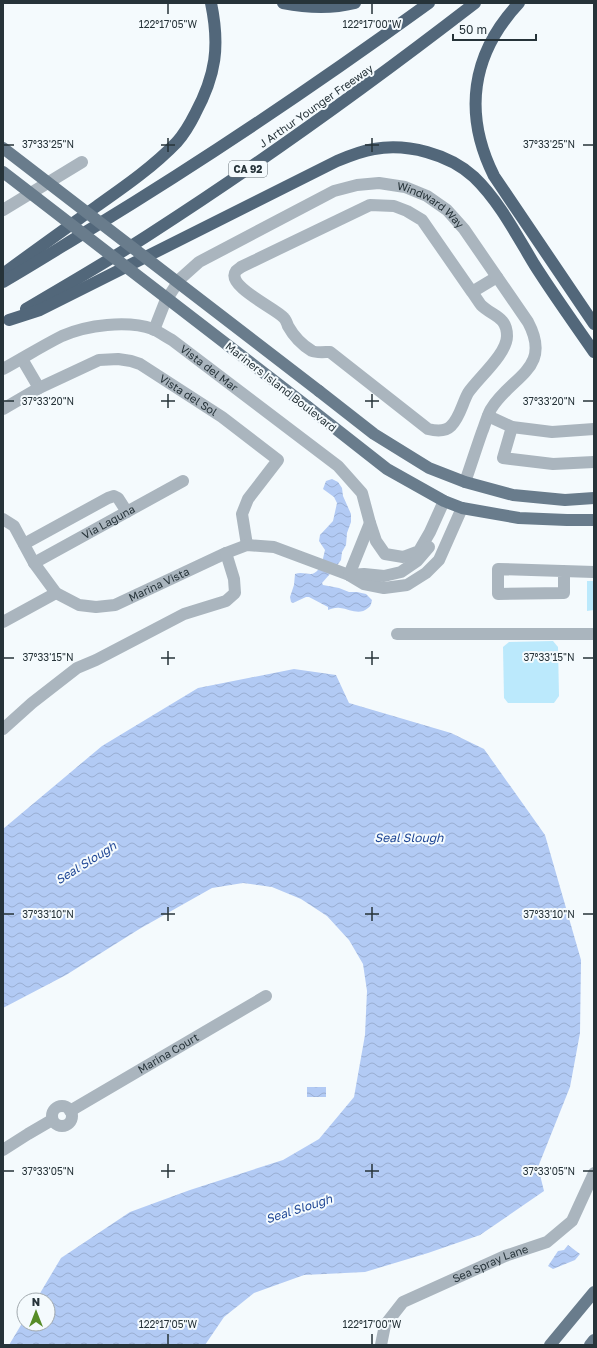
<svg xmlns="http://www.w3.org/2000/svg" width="597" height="1348" viewBox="0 0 597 1348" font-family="'Golos Text',sans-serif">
	<defs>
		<pattern id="water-waves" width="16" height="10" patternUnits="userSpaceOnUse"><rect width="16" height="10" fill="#b2caf4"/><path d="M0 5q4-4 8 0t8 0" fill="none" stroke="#99aed2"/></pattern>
	</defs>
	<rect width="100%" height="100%" fill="#f4fafd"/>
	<g fill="#bbe9fc">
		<path d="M587,581H594V610L587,611Z"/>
		<path d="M553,641L558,647L559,696L554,703H508L504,698L503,647L509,642Z"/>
	</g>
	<g fill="url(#water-waves)">
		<path d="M332,479L338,482L342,488L343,496L351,514V522L347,533L346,545L342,552L341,560L336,567L322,583L323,585L339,588L349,592H357L366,594L372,600C371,604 371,606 368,608C359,616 350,609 340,608C336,607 331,609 328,610V607L309,597H306L293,603L291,602L290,597L294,585L295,574C301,572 305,574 311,574C321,573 323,558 325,550L319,541L320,535L333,521L337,503L334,497L323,489L326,481Z"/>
		<path d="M294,669L336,675L349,703L451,733L484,749L545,835L581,960L580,1033L570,1087L538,1167L544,1191L480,1235L428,1253L365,1272L304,1275L254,1293L224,1317L205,1345H9L24,1320V1324H48V1300H36L61,1258L130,1212L190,1190L283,1160L319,1139L354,1097L365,1035L367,991L363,964L349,940L327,916L301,899L272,887L243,883L212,888L141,928L66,975L3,1008V829L102,746L198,688Z"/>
		<rect x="307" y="1087" width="19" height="10"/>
		<path d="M568,1245L580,1254L575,1260L553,1269L548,1266L558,1251L564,1250Z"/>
	</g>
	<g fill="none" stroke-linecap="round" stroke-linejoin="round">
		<g stroke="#aab5be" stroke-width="12">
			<path d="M3,210L82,162"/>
			<path d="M472,292L422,220L407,211L394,206L370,205L241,267C240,268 238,269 236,271C225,286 277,309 284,318C286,320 287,323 288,326C293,335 302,345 312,351C316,353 325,352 330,352L428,429C436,431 445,432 451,426C460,417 462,404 468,393C478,378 507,354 507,336C507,316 492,316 481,305C478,301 475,296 472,292L497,277"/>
			<path id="s1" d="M154,330L165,302L180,279L199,262L334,191L357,185L379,183L405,187L427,196L447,210L464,229L528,322C553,369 511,376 491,409C487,416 485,425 482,432C476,449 471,465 465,482"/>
			<path d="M22,359L39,388"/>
			<path id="s2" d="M3,369C23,358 42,346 62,336C87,325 127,320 153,329C159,332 165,336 172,340L338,466L362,493L370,523L376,541L385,554L403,557L419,551L430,532L444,501"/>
			<path id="s3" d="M3,409L39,388L99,360L118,359L131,361L140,364L222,417L278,460L248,499L242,514L247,545"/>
			<path d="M488,416L512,427L552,432L594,429"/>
			<path d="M512,427L503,458L553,464L594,462"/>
			<path id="s4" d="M3,519L14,526L34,563L56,593L79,605L96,607L115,605L226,553L247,545L274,547L349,575L364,584L384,588L407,585L426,573L439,560L462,508"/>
			<path d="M24,544L108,498L114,496L118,498L127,512"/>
			<path id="s5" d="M34,563L183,481"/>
			<path d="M564,571V593L498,594V569L594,572"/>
			<path d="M349,575L364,574L384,576L401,572L417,561L429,547"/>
			<path d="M349,575L370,523"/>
			<path d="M3,622L56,593"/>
			<path d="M397,634H594"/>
			<path d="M3,729L32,703L77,668L96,660L184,614L226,601L235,593L234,579L226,553"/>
			<circle cx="62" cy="1116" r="10"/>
			<path id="s6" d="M70,1111L266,996"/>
			<path d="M3,1150L28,1134L52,1120"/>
			<path id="s7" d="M381,1345L385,1325L403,1302L505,1256L547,1242L572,1221L594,1173"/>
		</g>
		<g stroke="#697c8c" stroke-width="12">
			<path d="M319,391L374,434L429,468L465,482L513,495L565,500L594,498"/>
			<path d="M308,407L387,469L444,501L462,508L519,518L567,520H594"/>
			<path d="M550,1345L594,1292"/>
			<path d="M590,1345L594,1340"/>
		</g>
		<g stroke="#52677a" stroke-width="12">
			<path d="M283,3C308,8 331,9 355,3"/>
			<path d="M519,3C471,54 463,114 494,176L594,324"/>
			<path d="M3,274C34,251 65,229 97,206C124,187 153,167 177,142C184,134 190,124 195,114C216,75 220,46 211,3"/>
			<path d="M3,282C34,264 64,245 94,227C209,157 320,82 429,3"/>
			<path d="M26,309C68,284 110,260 150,234C262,162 370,84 475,3"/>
			<path d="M9,320L40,310L337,161C349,156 361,151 374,149C407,143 449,154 474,177C499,201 516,234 534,264C553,294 574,323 594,352"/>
		</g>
		<g stroke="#697c8c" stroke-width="12">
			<path d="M3,148L319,391"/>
			<path d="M3,172L308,407"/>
		</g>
	</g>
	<path fill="none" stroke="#263339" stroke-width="1.5" d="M168,4V14M372,4V14M168,138V152M372,138V152M4,145H14M161,145H175M365,145H379M583,145H593M168,394V408M372,394V408M4,401H14M161,401H175M365,401H379M583,401H593M168,651V665M372,651V665M4,658H14M161,658H175M365,658H379M583,658H593M168,907V921M372,907V921M4,914H14M161,914H175M365,914H379M583,914H593M168,1164V1178M372,1164V1178M4,1171H14M161,1171H175M365,1171H379M583,1171H593M168,1334V1344M372,1334V1344"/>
	<g text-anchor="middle" stroke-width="4" stroke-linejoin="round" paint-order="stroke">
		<rect fill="#f4fafd" stroke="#646f74" stroke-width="1" x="229" y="161" width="38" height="16" rx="3"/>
		<g font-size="10" font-weight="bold" fill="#263339">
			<text x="248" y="173">CA 92</text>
		</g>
		<g font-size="11" fill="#263339" stroke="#f4fafd">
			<text transform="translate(316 106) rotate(-35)" y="4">J Arthur Younger Freeway</text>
			<text dy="4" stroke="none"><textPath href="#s1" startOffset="339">Windward Way</textPath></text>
			<text dy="4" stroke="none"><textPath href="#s2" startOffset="229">Vista del Mar</textPath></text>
			<text transform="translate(281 387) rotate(38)" y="4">Mariners Island Boulevard</text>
			<text dy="4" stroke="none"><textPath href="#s3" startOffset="207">Vista del Sol</textPath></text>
			<text dy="4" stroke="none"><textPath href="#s5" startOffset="85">Via Laguna</textPath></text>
			<text dy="4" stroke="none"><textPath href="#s4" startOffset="203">Marina Vista</textPath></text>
			<text dy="4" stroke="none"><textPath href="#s6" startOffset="114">Marina Court</textPath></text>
			<text dy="4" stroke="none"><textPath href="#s7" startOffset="145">Sea Spray Lane</textPath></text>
		</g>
		<g font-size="12" font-style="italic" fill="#1e4695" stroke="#f4fafd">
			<text x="409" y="842">Seal Slough</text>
			<text transform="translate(86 863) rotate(-32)" y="4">Seal Slough</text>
			<text transform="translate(299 1209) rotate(-18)" y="4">Seal Slough</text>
		</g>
	</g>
	<g font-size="10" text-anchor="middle" fill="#263339" stroke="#f4fafd" stroke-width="4" stroke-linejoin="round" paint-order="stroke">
		<text x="168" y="28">122°17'05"W</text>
		<text x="372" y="28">122°17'00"W</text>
		<text x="48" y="148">37°33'25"N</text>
		<text x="549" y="148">37°33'25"N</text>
		<text x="48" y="405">37°33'20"N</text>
		<text x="549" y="405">37°33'20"N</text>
		<text x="48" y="661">37°33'15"N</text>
		<text x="549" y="661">37°33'15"N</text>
		<text x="48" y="918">37°33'10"N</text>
		<text x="549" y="918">37°33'10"N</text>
		<text x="48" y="1175">37°33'05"N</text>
		<text x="549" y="1175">37°33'05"N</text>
		<text x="168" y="1328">122°17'05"W</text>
		<text x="372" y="1328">122°17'00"W</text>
	</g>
	<rect width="597" height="1348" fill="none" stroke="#263339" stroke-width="8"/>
	<g transform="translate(36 1312)"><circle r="19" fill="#f4fafd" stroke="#a2aaaf"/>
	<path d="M0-3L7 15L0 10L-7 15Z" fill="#568c27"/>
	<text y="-6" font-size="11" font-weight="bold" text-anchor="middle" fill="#263339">N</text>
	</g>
	<path d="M453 34v6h83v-6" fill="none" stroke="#263339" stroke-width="2"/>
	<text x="459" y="34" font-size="12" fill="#263339" stroke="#f4fafd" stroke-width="3" paint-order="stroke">50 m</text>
</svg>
